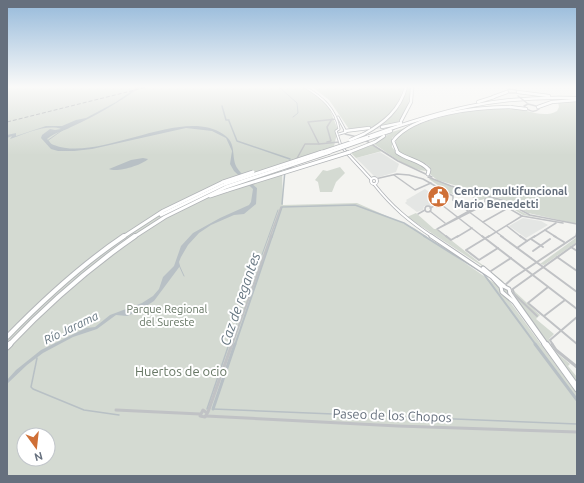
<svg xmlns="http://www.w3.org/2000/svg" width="584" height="483" viewBox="0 0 584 483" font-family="Ubuntu,sans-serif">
	<rect width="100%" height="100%" fill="#f4f4f1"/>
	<g fill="#e4e6e4">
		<path d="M380,152L399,164L396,172L376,178L356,158Z"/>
		<path d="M425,189L441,201L430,206H424L423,210L417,212L405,203L407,201L406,200Z"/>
		<path d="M523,218L541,221L548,225L526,238L509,226Z"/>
	</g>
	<g fill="#d4dad2" fill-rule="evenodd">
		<path d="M11,87H303L327,102L338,130L334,146L282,169L283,205L357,203L414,228L497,285L501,290L504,287L508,289V293L503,292L577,394V476H7V88ZM24,435H48V459H24Z"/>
		<path d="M312,87H403C401,101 388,121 374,126C367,129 357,128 349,129L329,100Z"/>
		<path d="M408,87H411C410,97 407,118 396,123C392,125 385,125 380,126L400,106Z"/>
		<path d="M577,101V224L528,213L502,199L437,180L430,174L431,170L429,166C418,158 394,158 396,140C411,118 486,106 512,108C526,109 543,119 557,111L559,107L558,102Z"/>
		<path d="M405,128L392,138V147C401,160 415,160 427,169L426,171C407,169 390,154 374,144L392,132Z"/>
		<path d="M372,145L382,151L356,158L351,153Z"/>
		<path d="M340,167L345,173L336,182L332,192H320L318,182L315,180L323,170L327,171Z"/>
		<path d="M431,178L453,187L497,199L526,214L542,218L523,215L510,207L487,198L478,201L466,193L459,191L453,194L449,193L429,179Z"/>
		<path d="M416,213L434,229H437L504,282L500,281L485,268L407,217Z"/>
		<path d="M577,237V242L544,265L540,264Z"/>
		<path d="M513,290L540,315L536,319L554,334L549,339C550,349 562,357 570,364L568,366L577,377V384L512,294Z"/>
	</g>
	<g fill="#b8c0c5">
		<path d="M137,87H141C119,102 96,116 71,127C62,132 55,132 47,139C50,141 50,144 54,145C100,163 181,106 223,134C237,143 231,154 236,166C238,171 253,185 257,188L256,204L244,214L234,215L211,225L199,233L188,245L181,257L179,262L180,266L154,301L137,312L127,316L116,315L97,329L73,337L43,353L27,365L7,384V380L16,370L41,350L86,328L95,327L110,315L142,303L153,296L159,289L163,277L174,266L181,246L193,233L220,218L249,205L251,202L253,189L234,171L230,164L232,151L226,138L212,131L186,128L92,149L74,151H58L51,149L41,138L42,135L50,129L55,130L61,129C48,124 26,133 13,138L10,139L12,136L7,138V135L16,133V136L46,126H62L76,120L86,118L116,102Z"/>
		<path d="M143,158L148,159C142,165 117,173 109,169L131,160Z"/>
	</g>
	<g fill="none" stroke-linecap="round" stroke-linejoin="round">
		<g stroke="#b8c0c5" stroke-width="1">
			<path d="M279,87L297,103L298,113L293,117"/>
			<path d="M47,141L64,129"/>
			<path d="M179,265L184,276"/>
			<path d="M249,291L278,210"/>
			<path d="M232,336L245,299"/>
			<path d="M229,345L231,339"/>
		</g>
		<g stroke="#b8c0c5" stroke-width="1.5">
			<path d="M37,358L31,387L33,389L84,410L119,415"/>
			<path d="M207,409L229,344"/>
			<path d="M213,409L577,424"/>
		</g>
		<g stroke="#b8c0c5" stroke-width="1.5">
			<path d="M222,106L226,120H229"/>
			<path d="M229,121L237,141L290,159"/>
			<path d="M282,204L285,170"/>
			<path d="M272,237L282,207L355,205L404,223L426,237"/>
		</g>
		<g stroke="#b8c0c5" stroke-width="2">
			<path d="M424,236L483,273L536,345"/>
			<path d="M235,345L272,236"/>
		</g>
		<g stroke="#b8c0c5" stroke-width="3">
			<path d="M535,344L577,400"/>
			<path d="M213,409L235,344"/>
		</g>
		<g stroke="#d0d3d4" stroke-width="2.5" stroke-dasharray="2.5 1" stroke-linecap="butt">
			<path d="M369,128L382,127"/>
			<path d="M384,136L396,127"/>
		</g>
		<defs>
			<g id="major-far3">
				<path d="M305,87C322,97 336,109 339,129L336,131L341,146L347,153"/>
				<path d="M338,117L346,132L339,134"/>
			</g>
			<g id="major-far2">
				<path d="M346,152L371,179"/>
				<circle cx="374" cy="181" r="3"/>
				<path d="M374,184C392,207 409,221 433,237"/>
			</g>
			<g id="major-far1">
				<path d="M431,236L492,277L501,287L502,292L514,302L545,345"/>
				<path d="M483,268L504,286"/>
				<path d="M503,286L509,289L510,293"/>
				<path d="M510,293L547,345"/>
			</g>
			<g id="major">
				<path d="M544,344L577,390"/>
				<path d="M547,344L577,386"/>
			</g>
			<g id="highway-far3">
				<path d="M518,92L549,96"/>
				<path d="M493,97L507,92"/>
				<path d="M478,102L494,97"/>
				<path d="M510,107L526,109"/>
				<path d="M538,107L552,102L577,100"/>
				<path d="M401,121L411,102L412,87"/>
				<path d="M382,127L401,123"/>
				<path d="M345,131L369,128"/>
				<path d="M364,134C384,123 400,110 406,87"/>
				<path d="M367,137C442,110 496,95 577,98"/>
				<path d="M370,138L391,131"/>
				<path d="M375,142L384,136"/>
				<path d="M398,153L393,141C414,113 479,107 511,107"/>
			</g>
			<g id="highway-far2">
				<path d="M397,152C407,160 421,160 429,170L428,174"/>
				<path d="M210,196L228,190"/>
				<path d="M161,215L225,184"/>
				<path d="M123,237L163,211L223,182"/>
				<path d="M134,237L165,217L226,187"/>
			</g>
			<g id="highway-far1">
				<path d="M7,337C43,300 81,265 124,236"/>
				<path d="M9,345C48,304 89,268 135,236"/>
			</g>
			<path id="highway" d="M7,347L10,344"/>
		</defs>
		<use href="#major-far3" stroke="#b1b4b8" stroke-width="3"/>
		<use href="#major-far2" stroke="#b1b4b8" stroke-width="3.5"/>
		<use href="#major-far1" stroke="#b1b4b8" stroke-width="5"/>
		<use href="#major" stroke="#b1b4b8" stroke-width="5.5"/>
		<use href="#highway-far3" stroke="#b2b5b8" stroke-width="4"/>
		<use href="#highway-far2" stroke="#b2b5b8" stroke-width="4.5"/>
		<use href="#highway-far1" stroke="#b2b5b8" stroke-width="6"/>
		<use href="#highway" stroke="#b2b5b8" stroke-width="7"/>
		<g stroke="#c0c2c5" stroke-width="1.5">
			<path d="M509,89L516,90L518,93H509L506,91Z"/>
			<path d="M528,104L536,106L539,109C534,113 528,111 524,106Z"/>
			<path d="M337,119L308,122L319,144L339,142"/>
			<path d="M345,134L357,137"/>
			<path d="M365,140L398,161L432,177"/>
			<path d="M327,142L331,141L327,127L332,119"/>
			<path d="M296,160L305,144H319"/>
			<path d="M287,169L292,167L293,164"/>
			<path d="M394,175L415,190L431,183"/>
			<path d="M428,177L451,186L502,200L530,215L577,224"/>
			<path d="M375,179L397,174L409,175L423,179L453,196V200"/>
			<path d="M485,199H489L490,202L437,229L485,202Z"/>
			<path d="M453,200L503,237"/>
			<path d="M442,205L483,237"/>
			<circle cx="428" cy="209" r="3"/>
			<path d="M430,208L448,199"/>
			<path d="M430,211L445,223"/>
			<path d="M418,214L425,210"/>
			<path d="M483,222L508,208L522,216"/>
			<path d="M507,226L521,237"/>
			<path d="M438,230L447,237"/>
			<path d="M545,230L556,237"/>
			<path d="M576,236L577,231"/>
			<path d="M270,237L281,207"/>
			<path d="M457,237L472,228"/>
			<path d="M488,237L522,216L563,223"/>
			<path d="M534,237L556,223"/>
		</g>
		<g stroke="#c0c2c5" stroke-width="2">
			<path d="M446,236L451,240L458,236"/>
			<path d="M482,236L577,309"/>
			<path d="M489,236L466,250L479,260L498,248"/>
			<path d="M501,236L577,292"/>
			<path d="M554,236L564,242"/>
			<path d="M531,239L543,247"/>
			<path d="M527,241L535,236"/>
			<path d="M571,247L577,251"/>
			<path d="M517,248L527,241L520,236"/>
			<path d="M533,251L550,239"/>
			<path d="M557,257L577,271"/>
			<path d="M491,271L511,258"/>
			<path d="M504,286L513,278L576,236"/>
			<path d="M548,287L528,303L577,344"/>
			<path d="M513,290L514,294L537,316"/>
			<path d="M510,291L577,243"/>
			<path d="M544,316L565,300"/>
			<path d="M232,345L271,236"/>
			<path d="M553,345L550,340L577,317"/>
		</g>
		<g stroke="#c0c2c5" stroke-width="3">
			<path d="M552,344L556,350L577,367"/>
			<path d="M116,410L200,414"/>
			<path d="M207,413L203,410L200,416L205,417L208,412L232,344"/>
			<path d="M206,416L398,426L577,432"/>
		</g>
		<use href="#major-far3" stroke="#fff" stroke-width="1.5"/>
		<use href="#major-far2" stroke="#fff" stroke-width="2"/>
		<use href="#major-far1" stroke="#fff" stroke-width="3"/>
		<use href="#major" stroke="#fff" stroke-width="3.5"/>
		<use href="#highway-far3" stroke="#fff" stroke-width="2.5"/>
		<use href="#highway-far2" stroke="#fff" stroke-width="3"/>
		<use href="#highway-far1" stroke="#fff" stroke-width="4"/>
		<use href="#highway" stroke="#fff" stroke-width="5"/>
		<path stroke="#a1a5aa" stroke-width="1" stroke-dasharray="4 2" stroke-linecap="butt" d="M7,122L147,87"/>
		<defs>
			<g id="highway-bridge-far1">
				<path d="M350,140L364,134"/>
				<path d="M319,153L367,137"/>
				<path d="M327,153L370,138"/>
				<path d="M347,153L375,142"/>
			</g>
			<g id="highway-bridge">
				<path d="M223,182L253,172"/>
				<path d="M225,184L322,152"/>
				<path d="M226,187L330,152"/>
				<path d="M228,190L350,152"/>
			</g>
		</defs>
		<use href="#highway-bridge-far1" stroke="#b2b5b8" stroke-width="4" stroke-linecap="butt"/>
		<use href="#highway-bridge" stroke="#b2b5b8" stroke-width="4.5" stroke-linecap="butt"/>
		<path stroke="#c0c2c5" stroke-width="1.5" d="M518,96L527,103"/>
		<use href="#highway-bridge-far1" stroke="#fff" stroke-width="2.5"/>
		<use href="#highway-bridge" stroke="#fff" stroke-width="3"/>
	</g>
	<linearGradient id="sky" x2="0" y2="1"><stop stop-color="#95b9da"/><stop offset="0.56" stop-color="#fafaf9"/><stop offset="1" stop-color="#fafaf9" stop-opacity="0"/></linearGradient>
	<rect width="584" height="155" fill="url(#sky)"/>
	<defs>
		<symbol id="civic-disc" viewBox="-11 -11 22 22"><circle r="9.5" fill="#cf6f36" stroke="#fff"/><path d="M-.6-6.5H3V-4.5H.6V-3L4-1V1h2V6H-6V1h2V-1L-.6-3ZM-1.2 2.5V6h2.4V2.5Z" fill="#fff"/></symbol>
	</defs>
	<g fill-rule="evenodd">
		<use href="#civic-disc" x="426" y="184" width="25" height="25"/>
	</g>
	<g text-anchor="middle" stroke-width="4" stroke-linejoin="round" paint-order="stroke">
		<g font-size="11" font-weight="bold" fill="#66707e" stroke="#fff" text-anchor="start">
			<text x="454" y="195">Centro multifuncional<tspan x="454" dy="13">Mario Benedetti</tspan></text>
		</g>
		<g font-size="11" fill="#667664" stroke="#fff">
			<text x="167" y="313">Parque Regional<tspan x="167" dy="13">del Sureste</tspan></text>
		</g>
		<g font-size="12" font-style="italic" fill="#677782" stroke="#fff">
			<text transform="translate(71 328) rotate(-26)" y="4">Río Jarama</text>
		</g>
		<g font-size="13" fill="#667664" stroke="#fff">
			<text x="181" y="376">Huertos de ocio</text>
		</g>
		<g font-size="13" fill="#66707e" stroke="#fff">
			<text transform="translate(392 415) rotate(2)" y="5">Paseo de los Chopos</text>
		</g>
		<g font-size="14" font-style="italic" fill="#677782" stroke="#fff">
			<text transform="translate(240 299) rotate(-71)" y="5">Caz de regantes</text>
		</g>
	</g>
	<rect width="584" height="483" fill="none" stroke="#66707e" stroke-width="16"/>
	<g transform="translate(36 447) rotate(165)"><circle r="19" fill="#ffffff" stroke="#c2c6cb"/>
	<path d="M0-3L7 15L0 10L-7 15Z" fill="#cf6f36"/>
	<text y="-6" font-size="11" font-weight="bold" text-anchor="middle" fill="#66707e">N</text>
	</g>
</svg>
